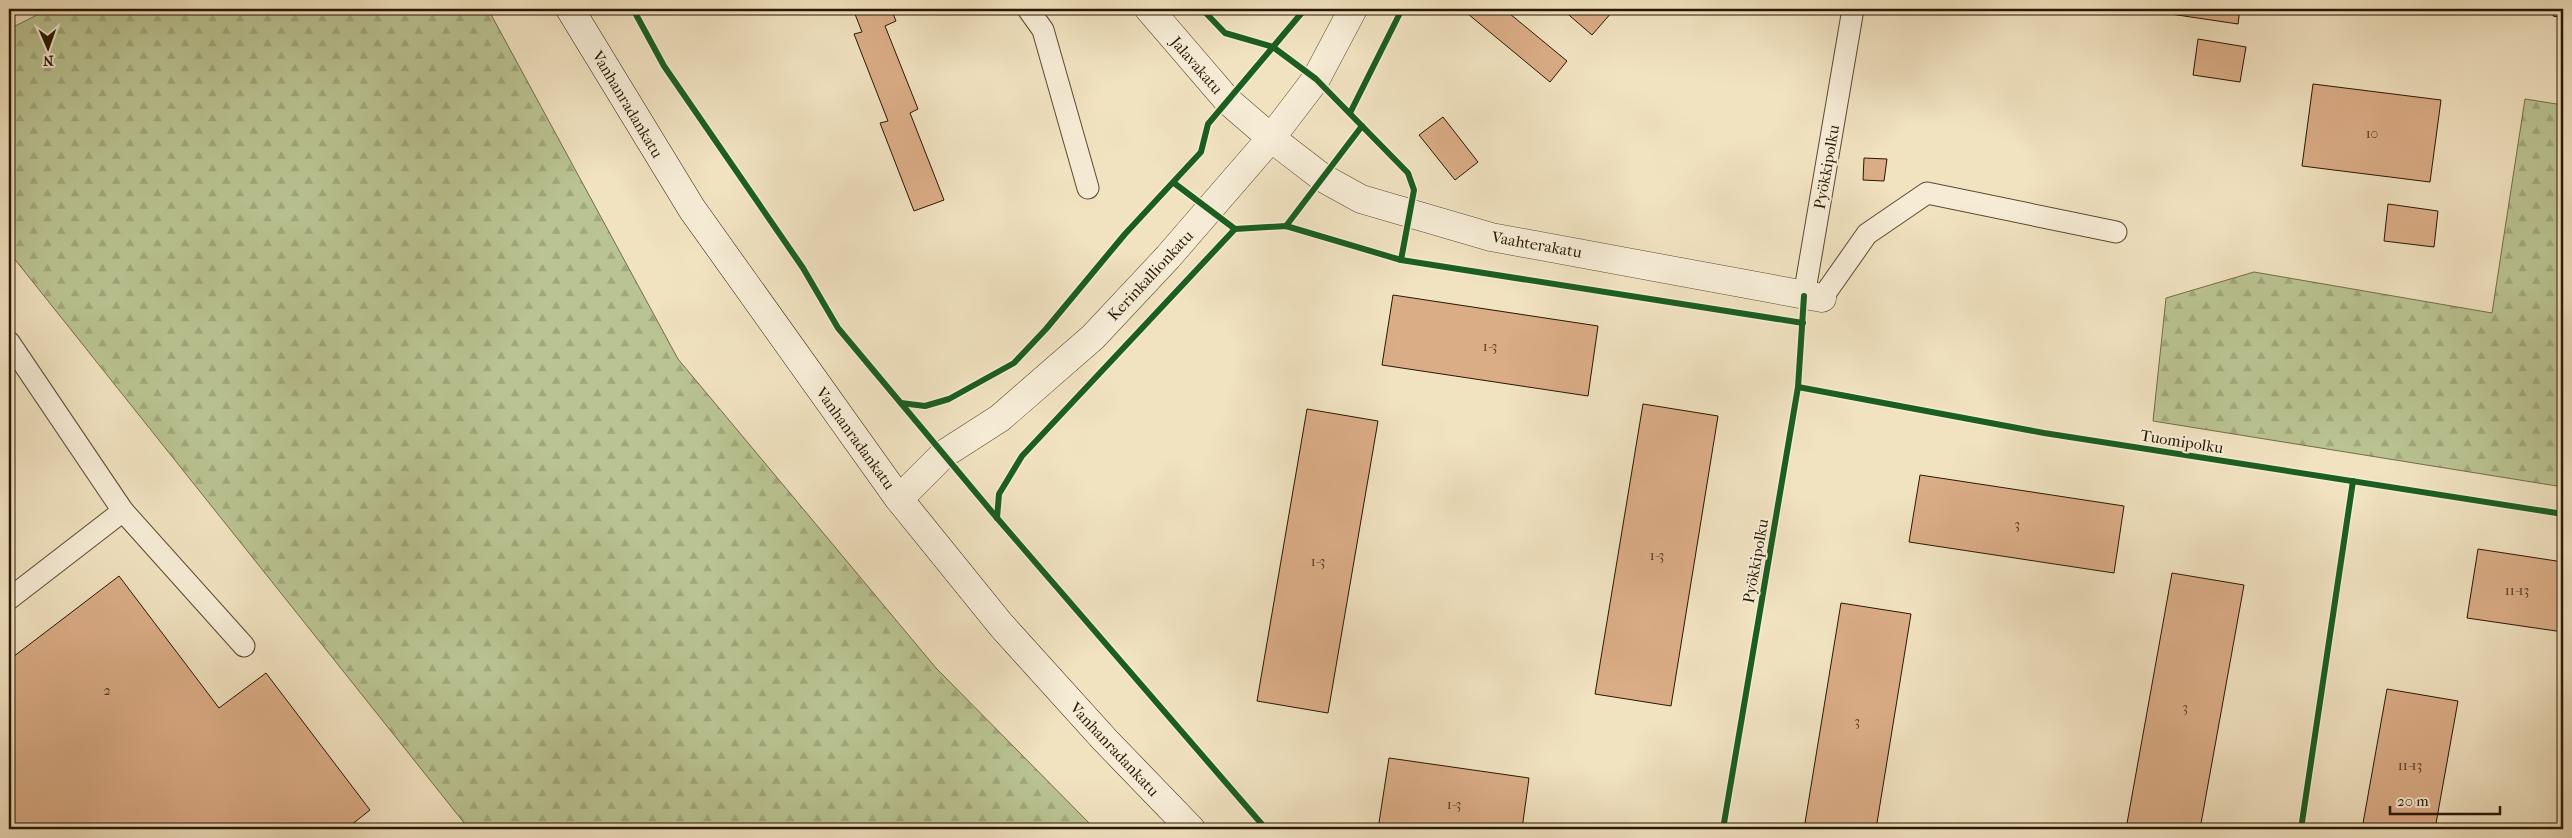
<svg xmlns="http://www.w3.org/2000/svg" width="2572" height="838" viewBox="0 0 2572 838" font-family="'IM FELL French Canon',serif">
	<defs>
		<pattern id="forest-firs" width="22" height="20" patternUnits="userSpaceOnUse" patternTransform="scale(1.25)"><rect width="22" height="20" fill="#bac392"/><path d="M5 1l3.5 6h-7zM16 11l3.5 6h-7z" fill="#a0a77c"/></pattern>
	</defs>
	<rect width="100%" height="100%" fill="#f1e2c0"/>
	<filter id="stains"><feTurbulence type="fractalNoise" baseFrequency=".004" numOctaves="4"/><feColorMatrix values="0 0 0 0 .2 0 0 0 0 .09 0 0 0 0 .02 0 0 0 .5 -.17"/></filter>
	<radialGradient id="worn" r=".72"><stop offset=".6" stop-color="#630" stop-opacity="0"/><stop offset="1" stop-color="#630" stop-opacity=".3"/></radialGradient>
	<g fill="url(#forest-firs)" stroke="#716d49">
		<path d="M49,9H488L678,359L936,668L1095,829H469L9,252V29Z"/>
		<path d="M2525,99L2563,105V487L2153,421L2166,298L2254,272L2492,313Z"/>
	</g>
	<g fill="#dbad87" stroke="#281700">
		<path d="M853,9H891L896,21L885,26L918,109L910,113L944,200L914,211L880,123L888,121L854,34L862,32Z"/>
		<path d="M1462,9H1504L1567,61L1550,82Z"/>
		<path d="M1562,9H1608L1612,12L1592,35Z"/>
		<path d="M2137,9H2240L2238,24Z"/>
		<path d="M2555,9H2563V18L2553,16Z"/>
		<path d="M2198,39L2246,47L2240,82L2193,75Z"/>
		<path d="M2313,84L2441,100L2430,182L2302,166Z"/>
		<path d="M1443,117L1478,162L1455,180L1419,135Z"/>
		<path d="M1864,158L1887,159L1884,181L1863,180Z"/>
		<path d="M2388,204L2438,211L2434,247L2384,241Z"/>
		<path d="M1393,295L1598,326L1588,396L1382,365Z"/>
		<path d="M1643,404L1718,416L1671,706L1595,694Z"/>
		<path d="M1307,409L1378,421L1328,713L1257,701Z"/>
		<path d="M1920,475L2124,506L2114,573L1909,542Z"/>
		<path d="M2478,549L2563,562V632L2467,618Z"/>
		<path d="M2172,573L2244,585L2200,829H2126Z"/>
		<path d="M119,576L219,708L266,673L370,810L346,829H9V660Z"/>
		<path d="M1841,603L1911,614L1876,829H1804Z"/>
		<path d="M2387,689L2458,701L2435,829H2362Z"/>
		<path d="M1389,758L1529,778L1522,829H1378Z"/>
	</g>
	<g fill="none" stroke-linecap="round" stroke-linejoin="round">
		<defs>
			<g id="lane">
				<path d="M1028,9L1043,30L1088,188"/>
				<path d="M1804,296L1853,9"/>
				<path d="M1822,298L1867,234L1927,193L2116,232"/>
				<path d="M9,342L123,511L244,646"/>
				<path d="M9,599L123,511"/>
			</g>
			<g id="street">
				<path d="M1149,9L1228,101L1271,138L1323,178L1361,199L1491,237L1822,298"/>
				<path d="M899,499L944,454L1000,418L1093,337L1168,257L1271,138L1316,79L1353,9"/>
			</g>
			<path id="secondary" d="M570,9L692,209L899,499L1001,625L1105,740L1191,829"/>
		</defs>
		<use href="#lane" stroke="#5a4a30" stroke-width="23"/>
		<use href="#street" stroke="#5a4a30" stroke-width="29"/>
		<use href="#secondary" stroke="#281700" stroke-width="29"/>
		<use href="#lane" stroke="#f6ecd6" stroke-width="21"/>
		<use href="#street" stroke="#f6ecd6" stroke-width="28"/>
		<use href="#secondary" stroke="#f6ecd6" stroke-width="28"/>
		<defs>
			<g id="cycleway">
				<path d="M633,9L664,66L803,268L838,328L997,518L1266,829"/>
				<path d="M1202,9L1225,33L1273,47L1316,79L1408,173L1414,190L1401,260L1803,323"/>
				<path d="M1350,113L1402,9"/>
				<path d="M1174,183L1235,229"/>
				<path d="M1286,226L1362,126"/>
				<path d="M1798,387L2044,433L2563,514"/>
				<path d="M901,403L925,406L949,399L1014,363L1046,329L1125,234L1201,152L1208,124L1305,9"/>
				<path d="M997,518L999,494L1022,456L1235,229L1286,226L1401,260"/>
				<path d="M1723,829L1798,387L1804,296"/>
				<path d="M2301,829L2353,481"/>
			</g>
		</defs>
		<use href="#cycleway" stroke="#f6ecd6" stroke-width="9"/>
		<use href="#cycleway" stroke="#1b5e20" stroke-width="6"/>
	</g>
	<g text-anchor="middle" stroke-width="4" stroke-linejoin="round" paint-order="stroke">
		<g font-size="14" fill="#553c22">
			<text x="2372" y="138">10</text>
			<text x="1490" y="351">1-3</text>
			<text x="2017" y="529">3</text>
			<text x="1657" y="560">1-3</text>
			<text x="1318" y="566">1-3</text>
			<text x="2517" y="595">11-13</text>
			<text x="107" y="695">2</text>
			<text x="2185" y="712">3</text>
			<text x="1857" y="726">3</text>
			<text x="2410" y="770">11-13</text>
			<text x="1454" y="809">1-3</text>
		</g>
		<g font-size="16" fill="#281700" stroke="#f6ecd6">
			<text transform="translate(1197 65) rotate(49)" y="6">Jalavakatu</text>
			<text transform="translate(628 104) rotate(59)" y="6">Vanhanradankatu</text>
			<text transform="translate(1826 167) rotate(-80)" y="6">Pyökkipolku</text>
			<text transform="translate(1537 244) rotate(10)" y="6">Vaahterakatu</text>
			<text transform="translate(1150 275) rotate(-47)" y="6">Kerinkallionkatu</text>
			<text transform="translate(856 438) rotate(54)" y="6">Vanhanradankatu</text>
			<text transform="translate(2182 441) rotate(9)" y="6">Tuomipolku</text>
			<text transform="translate(1755 561) rotate(-80)" y="6">Pyökkipolku</text>
			<text transform="translate(1115 749) rotate(47)" y="6">Vanhanradankatu</text>
		</g>
	</g>
	<rect width="2572" height="838" fill="none" stroke="#f1e2c0" stroke-width="30"/>
	<rect x="10" y="10" width="2552" height="818" fill="none" stroke="#281700" stroke-width="2.5"/>
	<rect x="15" y="15" width="2542" height="808" fill="none" stroke="#281700"/>
	<g transform="translate(48 48) rotate(178)" stroke="#f6ecd6" stroke-width="4" paint-order="stroke">
	<path d="M0-4L9 19L0 12L-9 19Z" fill="#281700"/>
	<text y="-8" font-size="14" font-weight="bold" text-anchor="middle" fill="#281700">N</text>
	</g>
	<path d="M2390 806v8h110v-8" fill="none" stroke="#281700" stroke-width="2.5"/>
	<text x="2397" y="806" font-size="15" fill="#281700" stroke="#f6ecd6" stroke-width="4" paint-order="stroke">20 m</text>
	<rect width="100%" height="100%" filter="url(#stains)"/>
	<rect width="100%" height="100%" fill="url(#worn)"/>
</svg>
